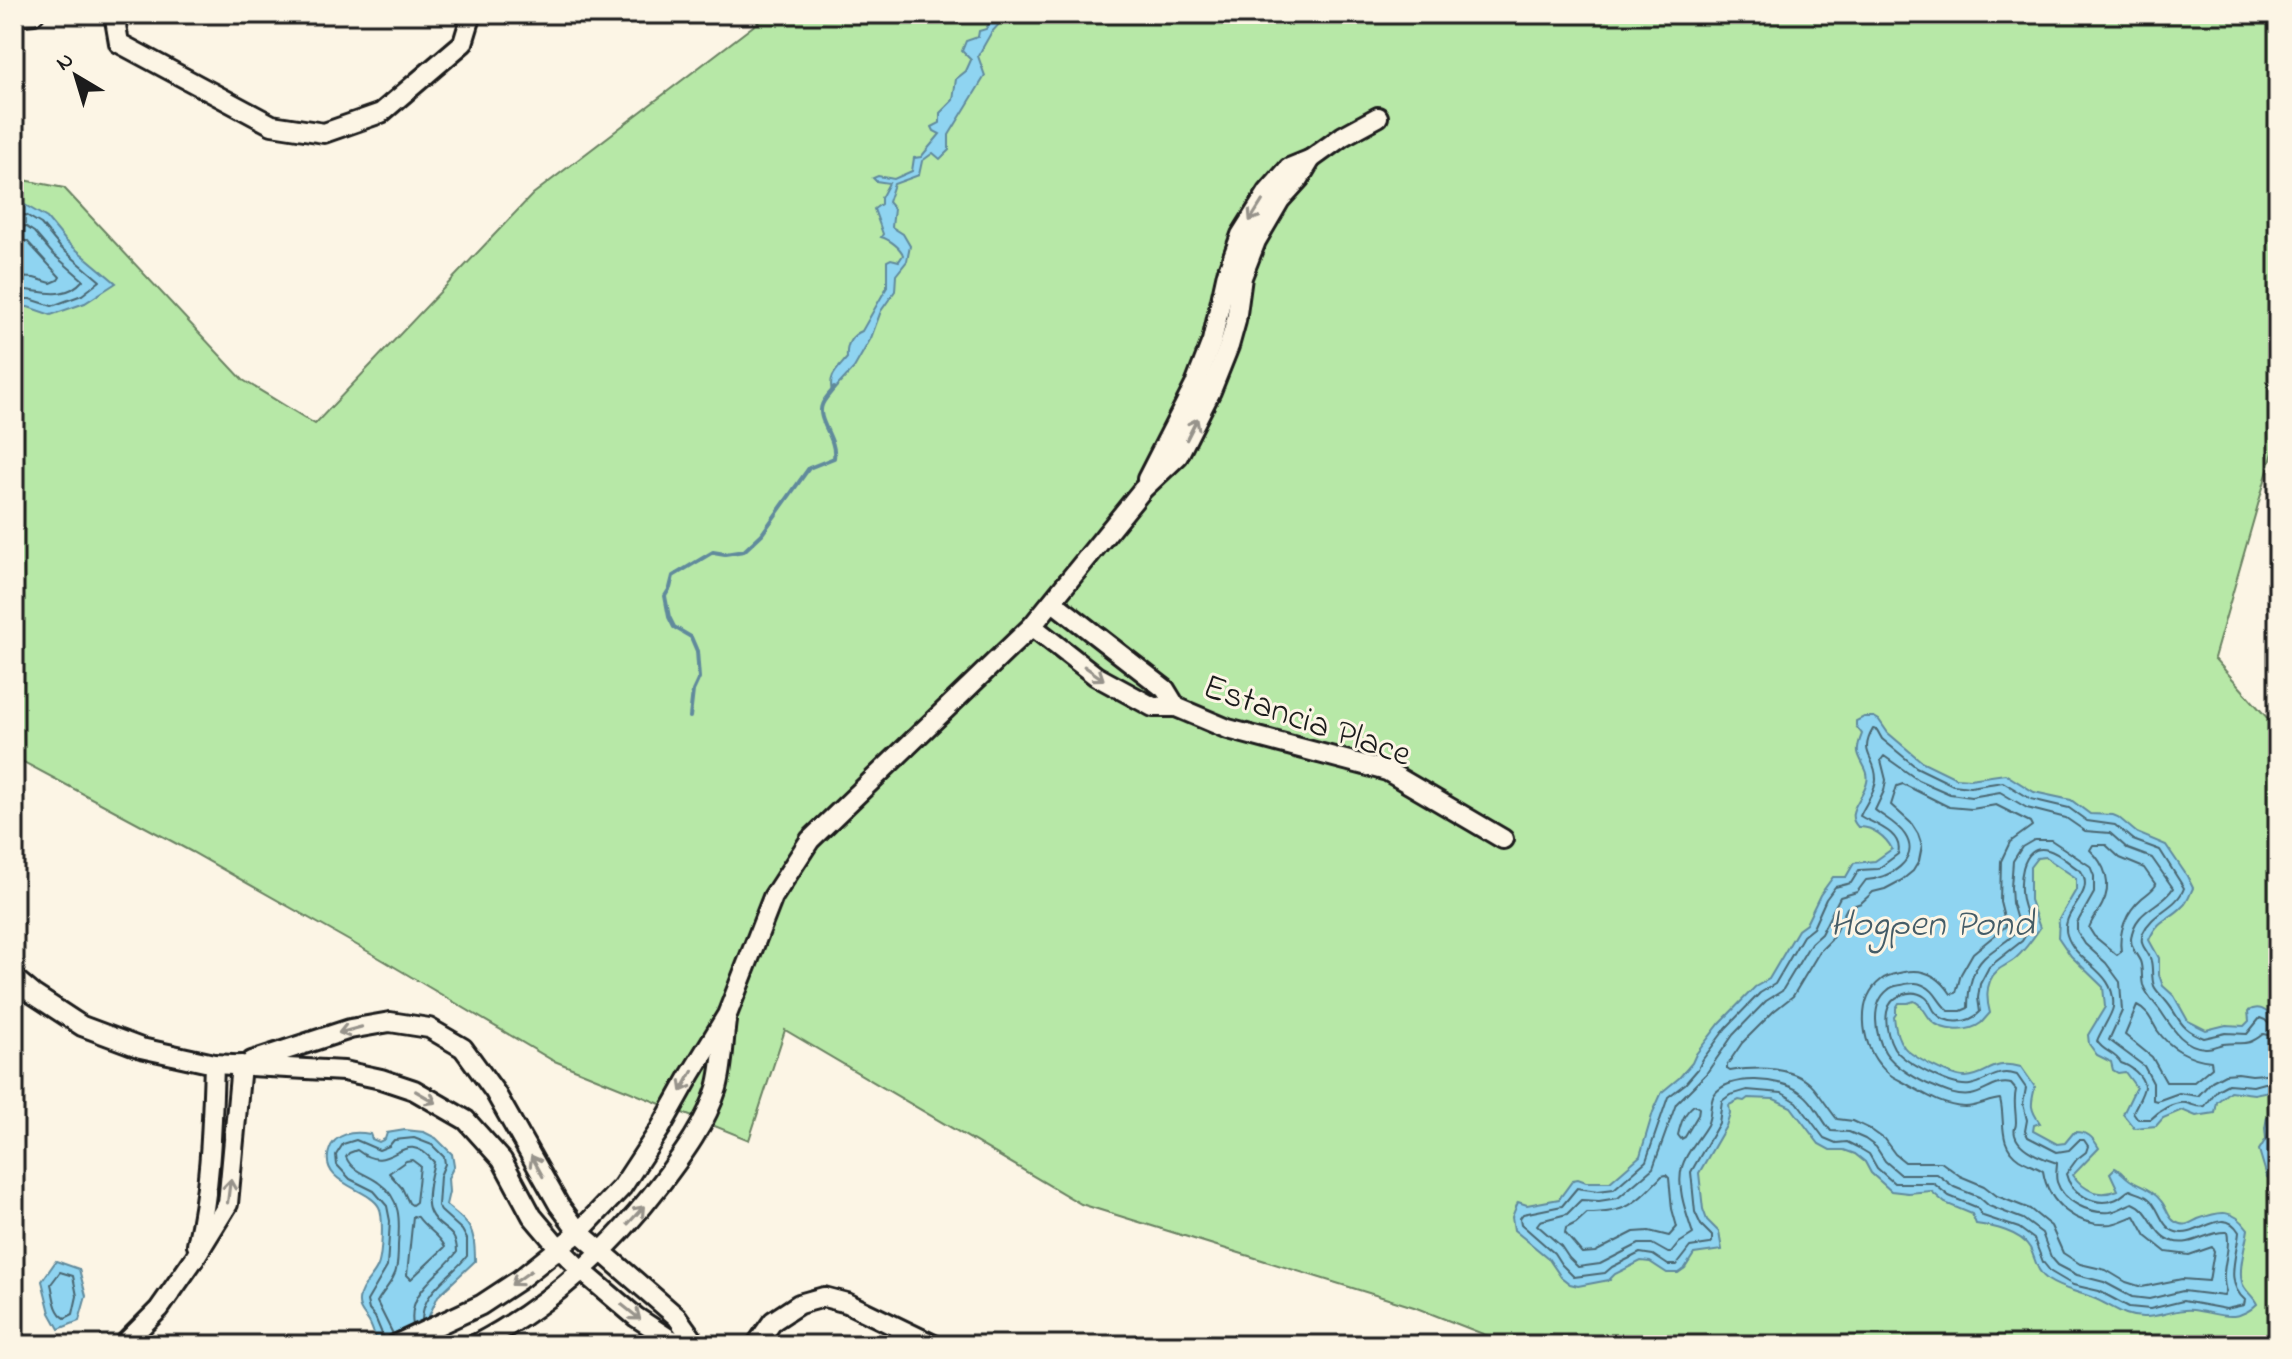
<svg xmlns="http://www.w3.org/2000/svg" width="2292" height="1359" viewBox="0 0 2292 1359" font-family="'Indie Flower',sans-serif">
	<rect width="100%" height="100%" fill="#fcf5e5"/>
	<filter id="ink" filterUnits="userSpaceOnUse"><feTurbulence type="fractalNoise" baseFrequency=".0125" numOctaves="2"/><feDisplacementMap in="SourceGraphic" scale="16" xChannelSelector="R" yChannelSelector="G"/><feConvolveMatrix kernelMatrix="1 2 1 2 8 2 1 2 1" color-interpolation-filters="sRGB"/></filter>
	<g filter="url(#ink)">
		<path fill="#b7e8a7" stroke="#6a8262" stroke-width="2" d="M769,14H2278V435L2214,658L2278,730V1345H1793L1771,1341L1764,1345H1511L1414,1307L1081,1204L785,1030L749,1140L552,1060L376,956L192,852L14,757V178L64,188L243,380L315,424L533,194Z"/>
		<g fill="#8fd4f1" stroke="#618a9c" stroke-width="2">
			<path d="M994,14H1008L991,33L978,56L985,76L949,135V150L940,159L933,153L922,161L919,175L894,184L888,202L894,209L892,227L903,234L910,246L907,261L896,275L895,291L881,311L871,338L854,368L832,392C828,376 837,370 847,358C846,346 850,336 862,331L887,287V261L891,259L899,261L903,255C901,248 889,239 881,237L883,234L874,209L881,204V198L889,183L876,181L873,178L878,176L894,179L912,171L914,158L921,157L940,134L934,131L932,127L940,123V113L953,100L956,79L966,71L971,60L962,51L966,41L978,37L979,31L986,29Z"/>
			<path d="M25,205L47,218L66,241L116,283L85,303L51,315L28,307H14V212Z"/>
			<path d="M1864,717H1874L1879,720L1888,733L1921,761L1956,778L1970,779L2005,774L2034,792L2071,800L2090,814L2113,815L2118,817L2137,833L2166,845L2187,876L2193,888C2190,894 2188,902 2183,906C2169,921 2159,917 2149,940L2159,958V975L2163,986L2174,996L2188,1021L2206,1030L2226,1025L2244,1026L2249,1021L2248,1011C2262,1003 2268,1014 2278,1021V1093L2274,1090L2254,1094L2230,1091L2217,1102L2215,1113L2196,1116L2182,1110L2163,1118L2156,1126L2134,1128L2123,1114L2136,1087L2125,1072L2118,1073L2113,1070L2111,1062L2097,1055L2089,1044L2088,1035L2105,1007L2103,987L2071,956L2058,937L2059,919L2076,890V878L2045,857L2037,858L2030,867V900L2040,928C2032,940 2025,950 2015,959C2010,963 2003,966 1998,970C1985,981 1986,998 1990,1013C1987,1016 1984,1020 1981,1023C1968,1033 1942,1032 1931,1020C1924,1012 1923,1005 1914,1001L1908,1003H1899L1896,1008V1014L1894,1017C1895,1028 1897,1039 1904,1047C1912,1057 1953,1078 1966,1077C1990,1075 1990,1059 2021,1067L2035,1087C2031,1104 2029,1108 2040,1123L2034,1125L2033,1131L2057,1144L2065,1143L2074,1132C2088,1132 2092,1136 2099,1148L2073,1175C2084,1191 2100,1198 2118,1190L2110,1173L2115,1168C2121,1171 2124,1176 2130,1180C2141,1187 2153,1190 2161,1201C2168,1209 2168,1221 2180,1224C2187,1226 2192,1222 2198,1219C2220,1211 2233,1208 2248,1229C2246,1244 2238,1269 2242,1282C2244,1291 2253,1295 2257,1304C2236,1325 2218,1313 2193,1310C2176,1308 2162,1317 2145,1317C2124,1318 2111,1305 2093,1298C2077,1291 2063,1290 2048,1280C2036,1271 2036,1260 2030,1248C2021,1232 1992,1226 1976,1224L1972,1214L1945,1203L1931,1191L1908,1193L1891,1191L1871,1173L1865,1162L1855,1154L1844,1150H1830L1819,1144L1791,1107L1774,1099L1748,1098L1744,1101L1739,1100L1729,1105L1730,1113L1726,1126L1699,1173L1703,1209L1707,1220L1719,1232L1722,1250L1694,1254L1685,1268L1678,1273H1667L1650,1262L1641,1261L1615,1274L1609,1280L1578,1286L1570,1284L1561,1277L1548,1258L1514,1230L1512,1217L1518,1202L1527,1205L1559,1199L1573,1180L1578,1179L1586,1182H1610L1640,1156L1653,1112L1662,1092L1679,1078L1692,1063L1696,1054L1720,1023L1755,987L1769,979L1798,930L1806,924L1820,895L1833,877H1846L1854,863L1875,861L1892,849C1886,837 1872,826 1858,827C1843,812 1864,799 1867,782C1870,770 1860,763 1858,752C1857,746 1860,739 1862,734L1856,726V721Z"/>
			<path d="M2277,1113L2278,1114V1186L2267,1177L2259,1150L2266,1139L2265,1128L2267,1117Z"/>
			<path d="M405,1130L424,1132L436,1138L452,1154L454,1166L448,1178L449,1192L446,1205C471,1226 475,1227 475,1261L438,1296L429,1316L434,1345H378C375,1338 373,1329 369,1322C364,1314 358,1310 359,1300C359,1288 372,1279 377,1268C382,1259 384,1216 379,1207C369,1188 319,1184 329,1151C334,1133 353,1131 370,1134L372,1139L379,1142L385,1139L387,1133Z"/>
			<path d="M56,1261L79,1269L86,1296L79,1321L59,1329L50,1313L42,1281Z"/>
		</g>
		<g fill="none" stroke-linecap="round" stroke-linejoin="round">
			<g stroke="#4a6671" stroke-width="2">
				<path d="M14,218L26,215L41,224L60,247L100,281L82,295L52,306L30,299H14"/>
				<path d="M14,228L25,226L34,232L52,253L83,280C63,303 39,289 14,289"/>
				<path d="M14,240L27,241L60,277L58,280L51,283L34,278L14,277"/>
				<path d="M1903,784L1949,807L1972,809L1996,805L2030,822L2032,826L2010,842L2001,861L2000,902L2006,926L1973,953L1961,974L1956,993L1951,994C1940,977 1924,968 1904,972C1896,974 1888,974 1881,980C1856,999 1861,1042 1879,1064C1886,1073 1893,1077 1903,1082C1923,1093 1941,1106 1965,1107C1978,1107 1988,1100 2000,1099C2006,1120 1997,1144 2019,1159C2027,1164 2035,1166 2043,1171C2048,1204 2077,1227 2111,1224C2119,1223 2127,1218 2135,1216L2146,1236L2166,1252L2189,1255L2212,1247L2214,1251L2209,1281L2182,1279L2142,1287L2126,1282L2106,1270L2080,1264L2063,1253L2051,1226L2030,1209L1997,1196L1984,1186L1960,1176L1941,1162H1905L1895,1154L1884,1139L1870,1129L1853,1121L1837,1119C1829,1109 1822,1098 1814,1088C1795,1065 1757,1067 1730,1071L1727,1069V1065L1742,1043L1774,1011L1793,996L1820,951L1831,940L1847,908L1861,903L1873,892L1885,889L1902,880L1913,871L1919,861L1922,846L1918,834L1911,823L1891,805L1897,786Z"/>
				<path d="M2093,845H2106L2120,858L2144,868L2156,885C2152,891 2148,893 2142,898C2126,912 2118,932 2121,952L2117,955L2094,936L2089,928C2092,919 2098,913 2102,905C2113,885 2105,864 2090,850Z"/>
				<path d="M2137,1006C2148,1011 2151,1020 2157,1030C2169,1048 2190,1059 2211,1061L2212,1067L2194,1082H2166L2152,1057L2125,1035Z"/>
				<path d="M2278,1027L2271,1026L2265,1020L2260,1018L2247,1034L2226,1033L2204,1038C2177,1028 2181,1018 2165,1000C2161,995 2157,992 2154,986C2151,977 2153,969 2151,961C2149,950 2138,947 2143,933C2152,912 2177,908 2184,888L2160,850L2133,840L2115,825L2087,821L2069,808L2031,799L2003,782L1970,787L1953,785L1916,767L1882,739L1877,730L1873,729C1858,755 1876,756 1876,779C1876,791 1865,804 1860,816C1874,824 1904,833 1898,854L1878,869L1859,870L1851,883L1835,887L1826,899L1813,928L1803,936L1775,984L1760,993L1726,1028L1703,1059L1698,1069L1685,1084L1668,1097L1646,1161L1614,1189L1598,1191L1577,1188L1562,1206L1523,1214L1520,1218L1521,1224L1554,1253L1561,1264L1574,1277L1605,1273L1612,1267L1640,1253L1653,1255L1668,1265H1676L1690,1247L1710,1244L1712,1242V1236L1701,1225L1695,1212L1691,1172L1719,1123L1722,1101L1730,1095L1747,1090L1782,1093L1797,1102L1824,1138L1836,1143L1847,1142L1859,1148L1869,1154L1877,1168L1894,1183H1933L1949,1196L1976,1207L1983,1216L2019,1228L2034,1239L2043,1262L2051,1272L2073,1285L2099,1291L2129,1307L2150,1309L2183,1301L2226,1309L2244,1305L2245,1300C2224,1282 2237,1256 2239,1232C2223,1204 2198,1239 2176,1232C2160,1227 2160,1207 2148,1198C2143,1194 2136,1193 2130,1190C2125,1192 2121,1198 2114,1200C2095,1207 2070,1193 2066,1174L2077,1159L2086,1152L2088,1146L2084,1140H2079L2069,1150L2057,1152L2028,1137L2025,1131L2027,1120L2023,1104L2026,1088L2017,1075C1995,1068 1989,1082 1970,1085C1952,1088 1903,1062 1894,1048C1888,1037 1885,1024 1887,1012C1890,996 1911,987 1925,997C1931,1001 1931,1008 1936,1013C1946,1025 1969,1024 1980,1012L1978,998L1980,984L1989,967L2022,941L2030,928C2029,920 2025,912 2023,904C2018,887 2020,842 2048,850C2060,853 2070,865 2081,871C2097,895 2059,911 2067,935C2076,964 2117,971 2113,1007C2112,1015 2100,1032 2097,1041C2103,1052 2115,1052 2121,1063C2130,1066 2143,1075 2144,1086C2144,1093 2136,1105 2133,1112L2138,1119H2151C2159,1111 2174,1101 2186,1103C2194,1105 2197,1108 2205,1106L2217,1090L2228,1084L2253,1086L2264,1083H2278"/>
				<path d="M2278,1037L2263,1034C2246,1048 2242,1041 2223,1044C2217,1045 2212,1049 2205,1048C2182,1047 2171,1026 2160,1010C2154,1002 2147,996 2143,985C2141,978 2143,968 2140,961C2136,953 2131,949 2131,939C2134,909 2163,906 2173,888L2152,858L2128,849L2110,833L2085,831L2066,818L2027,808L2000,792L1971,797L1950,794L1918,780L1884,756L1881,760L1886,780L1884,791L1875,810C1885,818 1898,824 1905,835C1922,861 1887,879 1866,880L1857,892L1840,897L1821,934L1811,943L1782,991L1766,1001L1733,1035L1706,1074L1676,1104L1653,1168L1618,1198L1599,1201L1581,1200L1567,1214L1540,1221L1537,1225L1561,1246L1569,1258L1578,1267L1600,1264L1639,1244H1652L1668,1253H1671L1679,1243L1693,1234C1687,1215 1676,1188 1682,1167C1686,1152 1699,1139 1707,1125C1712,1115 1709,1104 1714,1095C1728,1073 1782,1078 1800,1092C1813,1100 1821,1119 1831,1131L1849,1132L1865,1139L1876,1147L1885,1161L1900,1174H1937L1954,1187L1979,1197L1989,1206L2023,1219L2042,1233L2051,1257L2058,1265L2077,1275L2104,1282L2132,1297L2149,1299L2183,1291L2224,1296L2226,1292C2219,1268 2232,1251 2227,1232C2208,1230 2192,1248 2172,1241C2152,1235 2152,1210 2133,1203C2126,1205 2118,1211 2110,1212C2090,1214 2063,1202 2057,1182C2055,1176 2057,1169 2057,1163C2044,1159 2019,1150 2015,1135C2013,1126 2016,1131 2016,1122C2016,1111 2013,1102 2016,1090L2011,1084C1996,1080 1985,1093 1971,1095C1958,1097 1946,1092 1935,1087C1921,1082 1893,1066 1885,1052C1875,1035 1870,1004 1888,990C1893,985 1899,986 1905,984C1913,983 1916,982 1923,985C1937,991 1938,1003 1949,1011H1961L1968,1008C1968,991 1971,971 1984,958C1996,946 2009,943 2019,927L2012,903L2011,887L2013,861L2022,847L2034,840H2051L2090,866L2094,876V893L2077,923V931L2085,944L2106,963L2120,982L2122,1011L2109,1040L2144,1066L2153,1083V1100L2157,1101L2179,1093L2198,1096L2212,1081L2225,1074L2238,1073L2252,1075L2278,1073"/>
				<path d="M1694,1105L1699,1108L1698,1115L1685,1137L1681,1139L1678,1135C1681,1122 1684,1113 1694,1105Z"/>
				<path d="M412,1160L420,1166L416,1202L412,1205L409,1203L402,1188L389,1173L406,1161Z"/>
				<path d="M1666,1175L1669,1178L1672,1209L1677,1227L1669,1236L1649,1231L1634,1232L1595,1252L1582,1253L1565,1233L1566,1228L1576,1223L1587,1213C1627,1213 1635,1204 1662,1176Z"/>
				<path d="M413,1216L418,1217C425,1228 440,1235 445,1247L411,1279L407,1275Z"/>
				<path d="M60,1272L73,1276L77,1296L73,1314L65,1318C54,1312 54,1295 51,1284Z"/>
				<path d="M393,1334L377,1302C383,1291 394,1281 396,1270C398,1262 398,1253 398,1245C400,1221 401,1198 379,1183C367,1174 352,1172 346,1157L349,1153L357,1150C394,1179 401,1123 434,1162C431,1174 424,1200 430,1212C438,1231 457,1227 457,1252C440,1275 407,1291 413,1325"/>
				<path d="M385,1341L375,1317L369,1310L367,1301L387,1267L390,1221L387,1206L374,1191L350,1179L337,1165L336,1155L343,1144L356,1140L379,1150L389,1146L394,1140L414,1138L432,1145L444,1157L445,1164L440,1176L438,1206L441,1211L462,1230L467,1239V1256C451,1277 422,1291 422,1320"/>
			</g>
			<path stroke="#618a9c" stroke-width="4" d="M690,717L693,691L699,678L697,651L691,637L674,627L669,617L665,596L670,588L673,576L713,552L725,554L744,551L762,534L809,468L834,458C837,438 816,420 822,405C824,399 830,394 834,388"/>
			<defs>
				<g id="minor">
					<path d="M114,14L119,43L272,125L324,133L381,113L463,43L470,20L469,14"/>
					<path d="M14,16L34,14"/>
					<path d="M1147,479L1195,385L1212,341L1227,273L1241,235L1268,192L1289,168L1311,159L1343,136L1378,117"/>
					<path d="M1053,602L1165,689L1176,707"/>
					<path d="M1032,626L1096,676L1153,707H1176L1228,729L1387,771L1503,839"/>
					<path d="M14,978L33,994L82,1026L141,1048L214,1064L344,1071L381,1079L414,1090L466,1120L502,1160L532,1216L559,1248L582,1271L636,1317L668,1338L685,1345"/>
					<path d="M252,1061L350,1029L390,1022L429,1028L463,1048L495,1092L559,1205L579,1232L677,1317L697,1345"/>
					<path d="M197,1245C211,1185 212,1125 214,1064"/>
					<path d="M123,1345L159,1309L194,1259L228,1204L241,1065"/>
					<path d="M395,1345L481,1305L519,1280L579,1232L622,1187L660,1129L691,1074L727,1015L773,897L810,840L1032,626L1143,489L1178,456L1211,391L1229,346L1236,321L1242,277L1256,241L1280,200L1299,179L1311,159"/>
					<path d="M475,1345C550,1306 611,1249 662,1182C684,1153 706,1123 717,1088C723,1067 723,1043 726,1021"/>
					<path d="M756,1345L773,1321L799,1304L824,1297L847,1303L934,1345"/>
				</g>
			</defs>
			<use href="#minor" stroke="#1c1c1c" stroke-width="24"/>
			<use href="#minor" stroke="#fcf5e5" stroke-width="18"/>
		</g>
		<defs><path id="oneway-shaft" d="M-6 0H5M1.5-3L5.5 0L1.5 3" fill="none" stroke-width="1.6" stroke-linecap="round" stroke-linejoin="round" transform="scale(2)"/></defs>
		<g stroke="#97938b">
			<use href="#oneway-shaft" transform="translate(1256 211) rotate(122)"/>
			<use href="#oneway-shaft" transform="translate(1192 429) rotate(-63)"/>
			<use href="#oneway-shaft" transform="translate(1094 673) rotate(35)"/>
			<use href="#oneway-shaft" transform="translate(350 1030) rotate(165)"/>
			<use href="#oneway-shaft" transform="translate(687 1081) rotate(119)"/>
			<use href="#oneway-shaft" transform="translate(426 1097) rotate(30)"/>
			<use href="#oneway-shaft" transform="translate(537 1166) rotate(-119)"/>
			<use href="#oneway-shaft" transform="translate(229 1191) rotate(-83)"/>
			<use href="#oneway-shaft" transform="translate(636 1215) rotate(-48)"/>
			<use href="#oneway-shaft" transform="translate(521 1278) rotate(144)"/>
			<use href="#oneway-shaft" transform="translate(631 1312) rotate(39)"/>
		</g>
	</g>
	<g text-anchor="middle" stroke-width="6" stroke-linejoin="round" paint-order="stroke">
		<g font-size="36" fill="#1c1c1c" stroke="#fcf5e5">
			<text transform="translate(1308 718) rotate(19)" y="13">Estancia Place</text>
		</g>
		<g font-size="38" font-style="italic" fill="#445c67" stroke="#fcf5e5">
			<text x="1932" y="935">Hogpen Pond</text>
		</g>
	</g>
	<rect width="2292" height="1359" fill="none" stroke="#fcf5e5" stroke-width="48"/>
	<rect x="24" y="24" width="2244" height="1311" fill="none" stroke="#1c1c1c" stroke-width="3" filter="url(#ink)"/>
	<g transform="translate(76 76) rotate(322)" stroke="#fcf5e5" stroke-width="6" paint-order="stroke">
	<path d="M0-6L14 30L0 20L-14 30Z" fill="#1c1c1c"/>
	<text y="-12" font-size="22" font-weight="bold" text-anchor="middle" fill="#1c1c1c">N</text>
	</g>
</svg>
